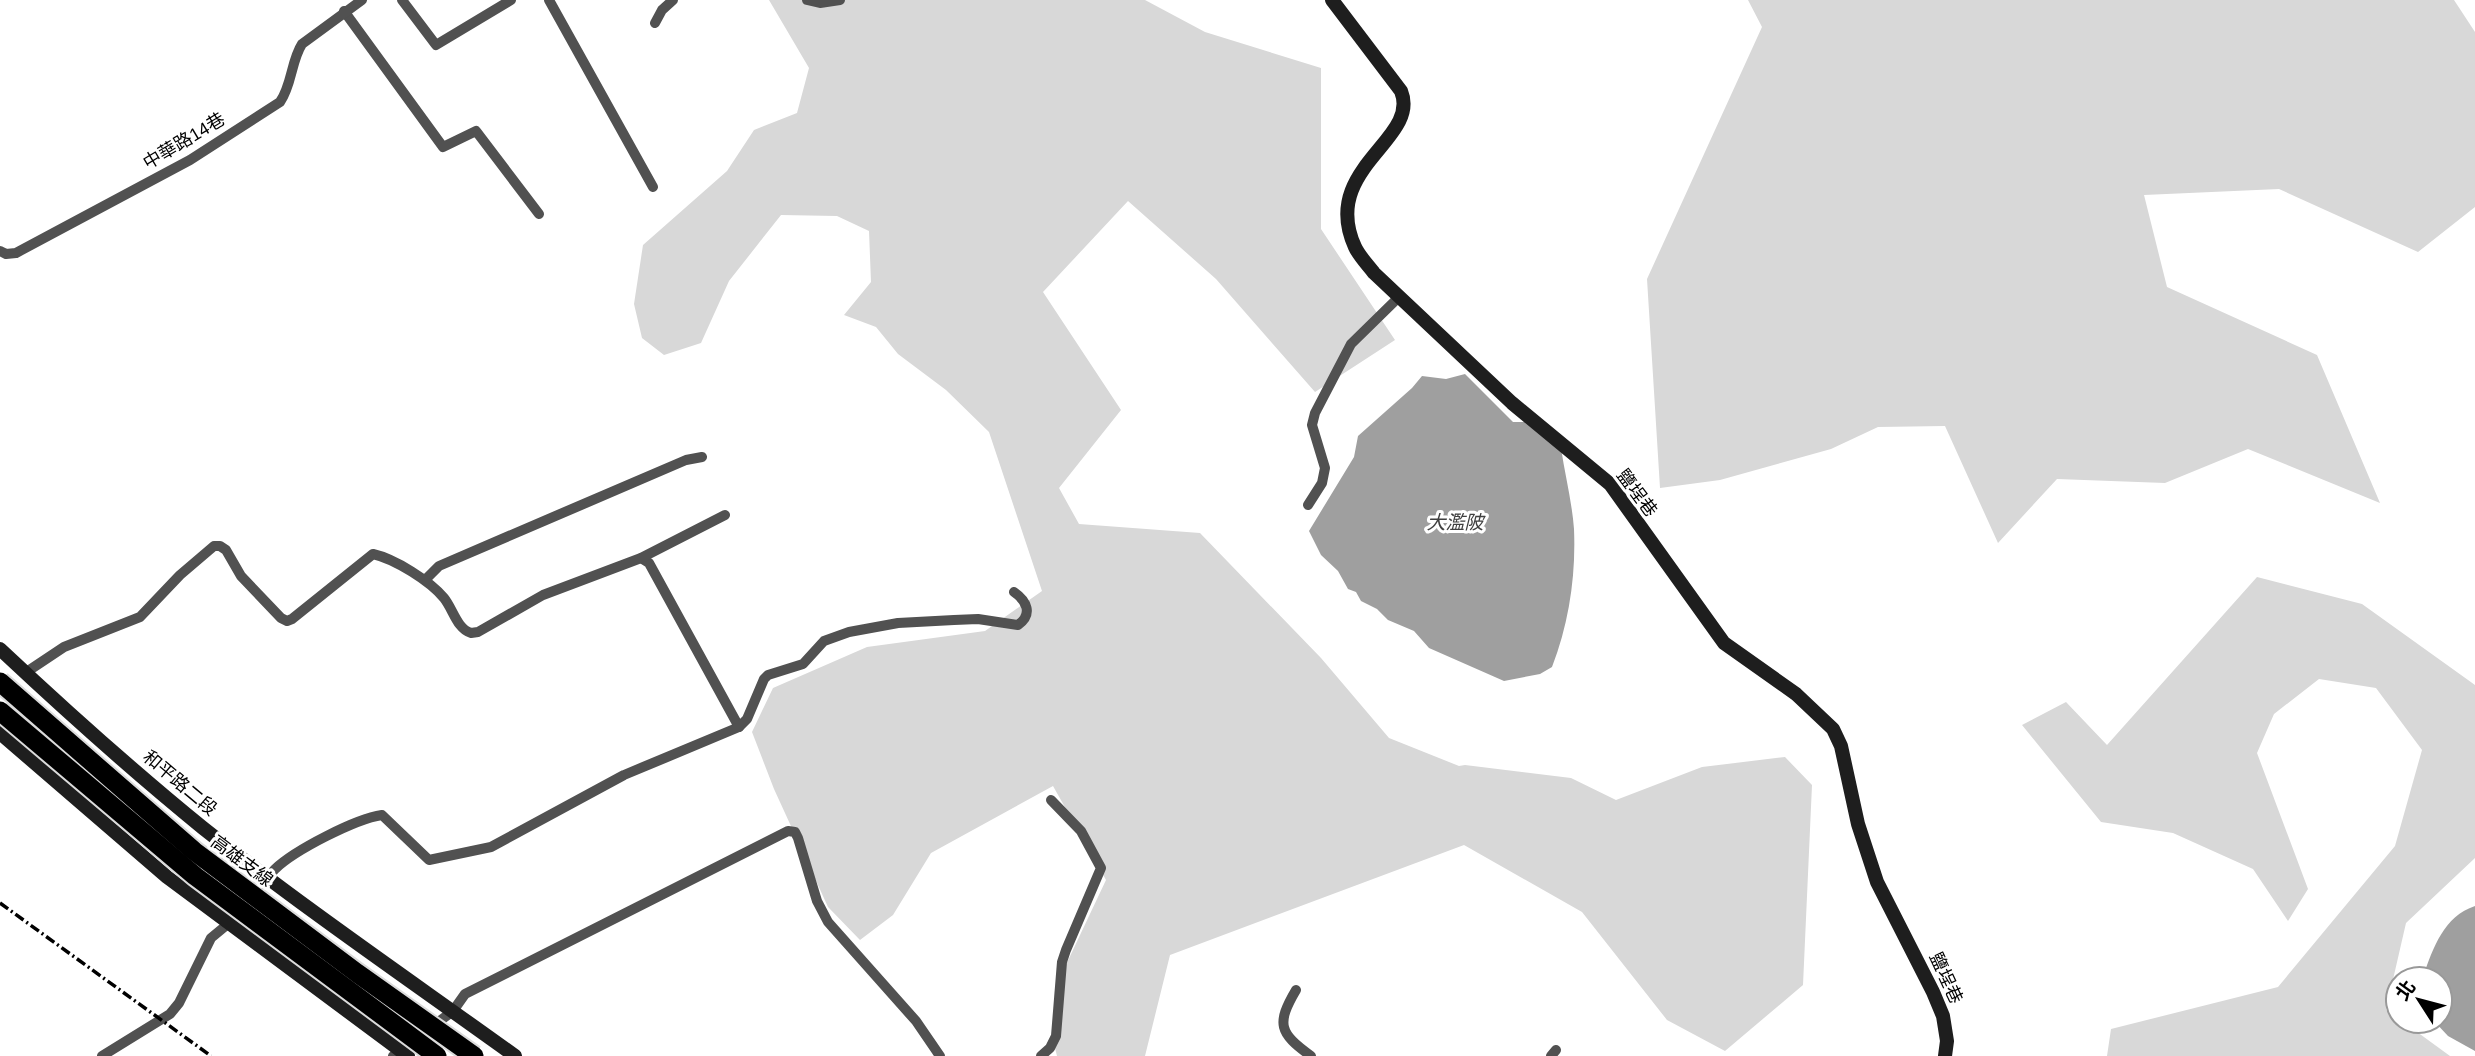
<svg xmlns="http://www.w3.org/2000/svg" width="2475" height="1056" viewBox="0 0 2475 1056" font-family="Arial,'Noto Sans TC',sans-serif">
	<rect width="100%" height="100%" fill="#fff"/>
	<g fill="#d8d8d8">
		<path d="M769,0H1145L1205,32L1321,68V229L1395,340L1315,392L1216,279L1128,201L1043,292L1121,410L1059,488L1079,524L1200,533L1321,658L1389,738L1459,766L1465,765L1571,778L1616,800L1702,767L1785,757L1812,785L1803,985L1725,1051L1667,1020L1582,912L1464,845L1170,955L1145,1056H1057L1053,1040L1055,988L1106,880L1053,786L931,853L893,915L860,940L828,907L774,789L752,732L773,688L867,647L985,631L1042,591L989,432L946,390L898,354L876,327L844,315L871,282L869,231L837,216L781,215L729,281L701,343L664,355L642,338L634,304L643,245L727,171L754,130L797,113L809,68Z"/>
		<path d="M1748,0H2454L2475,32V207L2418,252L2279,189L2144,195L2167,287L2317,355L2380,503L2248,449L2165,483L2057,479L1998,543L1945,426L1878,427L1831,449L1720,480L1660,488L1647,279L1762,27Z"/>
		<path d="M2257,577L2362,604L2475,685V858L2406,923L2386,1010L2398,1018V1021H2402L2450,1056H2107L2111,1029L2278,987L2395,846L2422,750L2376,688L2319,679L2274,714L2257,753L2308,889L2288,921L2253,869L2173,833L2101,822L2022,725L2066,702L2107,745Z"/>
	</g>
	<g fill="#9f9f9f">
		<path d="M1465,374L1513,422H1529L1561,448C1565,475 1572,502 1574,529C1576,576 1569,623 1552,667L1540,674L1504,681L1429,648L1414,631L1388,620L1377,609L1361,601L1356,592L1348,589L1338,571L1321,555L1309,531L1354,457L1358,436L1412,388L1422,376L1446,379Z"/>
		<path d="M2475,906V1051L2448,1036L2434,1021H2440V979H2423V977C2433,948 2444,916 2475,906Z"/>
	</g>
	<g fill="none" stroke-linecap="round" stroke-linejoin="round">
		<g stroke="#515151" stroke-width="10">
			<path d="M402,0L436,45L511,0"/>
			<path d="M549,0L653,187"/>
			<path d="M807,0L820,3L840,0"/>
			<path d="M344,11L443,147L476,131L539,214"/>
			<path d="M655,23L662,10L673,0"/>
			<path d="M0,251L6,254L16,253L190,160L280,102C292,85 291,61 302,44L362,0"/>
			<path d="M1308,505L1322,483L1325,468L1312,425L1315,413L1351,344L1399,297"/>
			<path d="M641,558L649,563L739,727"/>
			<path d="M425,580L439,566L686,460L702,457"/>
			<path d="M25,673L64,647L140,617L180,575L214,546H220L226,550L241,576L281,618L287,621L292,619L373,554C395,559 430,581 444,598C453,609 457,629 471,633L478,632L543,595L641,558L725,515"/>
			<path d="M251,899C259,889 267,878 275,869C295,850 355,819 382,815L429,860L491,847L624,775L739,727L747,719L764,679L768,675L803,664L824,641L849,632L898,623L954,620L978,619L1018,625C1033,614 1027,601 1014,592"/>
			<path d="M1296,990C1276,1024 1279,1033 1311,1056"/>
			<path d="M102,1056L170,1014L179,1003L211,938L234,919"/>
			<path d="M393,1056L453,1011L465,994L788,831L795,832L798,838L817,901L828,922L916,1021L940,1056"/>
			<path d="M1041,1056L1050,1048L1056,1036L1062,962L1066,950L1101,868L1081,831L1051,800"/>
			<path d="M1551,1056L1556,1050"/>
		</g>
		<g stroke="#1e1e1e" stroke-width="14">
			<path d="M1332,0L1401,91C1421,140 1319,168 1355,247C1359,256 1368,265 1374,273L1512,403L1610,484L1724,643L1796,694L1833,729L1841,746L1858,824L1877,882L1933,992L1943,1016L1947,1041L1945,1056"/>
			<path d="M0,649C66,711 133,771 203,828C304,908 411,981 515,1056"/>
			<path d="M0,733L167,877L408,1056"/>
		</g>
		<path stroke="#000" stroke-width="3.5" stroke-dasharray="10 3.5 2 3.5" stroke-linecap="butt" d="M0,903L211,1056"/>
		<defs>
			<g id="highway-bridge">
				<path d="M0,682L194,851L357,973L474,1056"/>
				<path d="M0,711L195,876L437,1056"/>
			</g>
		</defs>
		<use href="#highway-bridge" stroke="#dbdbdb" stroke-width="23" stroke-linecap="butt"/>
		<use href="#highway-bridge" stroke="#000" stroke-width="19"/>
	</g>
	<g text-anchor="middle" stroke-width="6" stroke-linejoin="round" paint-order="stroke">
		<g font-size="18" fill="#000" stroke="#fff">
			<text transform="translate(184 141) rotate(-31)" y="6">中華路14巷</text>
			<text transform="translate(1637 493) rotate(53)" y="6">鹽埕巷</text>
			<text transform="translate(180 783) rotate(40)" y="6">和平路二段</text>
			<text transform="translate(242 861) rotate(37)" y="6">高雄支線</text>
			<text transform="translate(1946 978) rotate(65)" y="6">鹽埕巷</text>
		</g>
		<g font-size="19" font-style="italic" fill="#404040" stroke="#fff">
			<text x="1455" y="529">大濫陂</text>
		</g>
	</g>
	<g transform="translate(2419 1000) rotate(306)"><circle r="33" fill="#ffffff" stroke="#999999" stroke-width="2"/>
	<path d="M0-5L12 26L0 18L-12 26Z" fill="#000000"/>
	<text y="-10" font-size="19" font-weight="bold" text-anchor="middle" fill="#000000">北</text>
	</g>
</svg>
